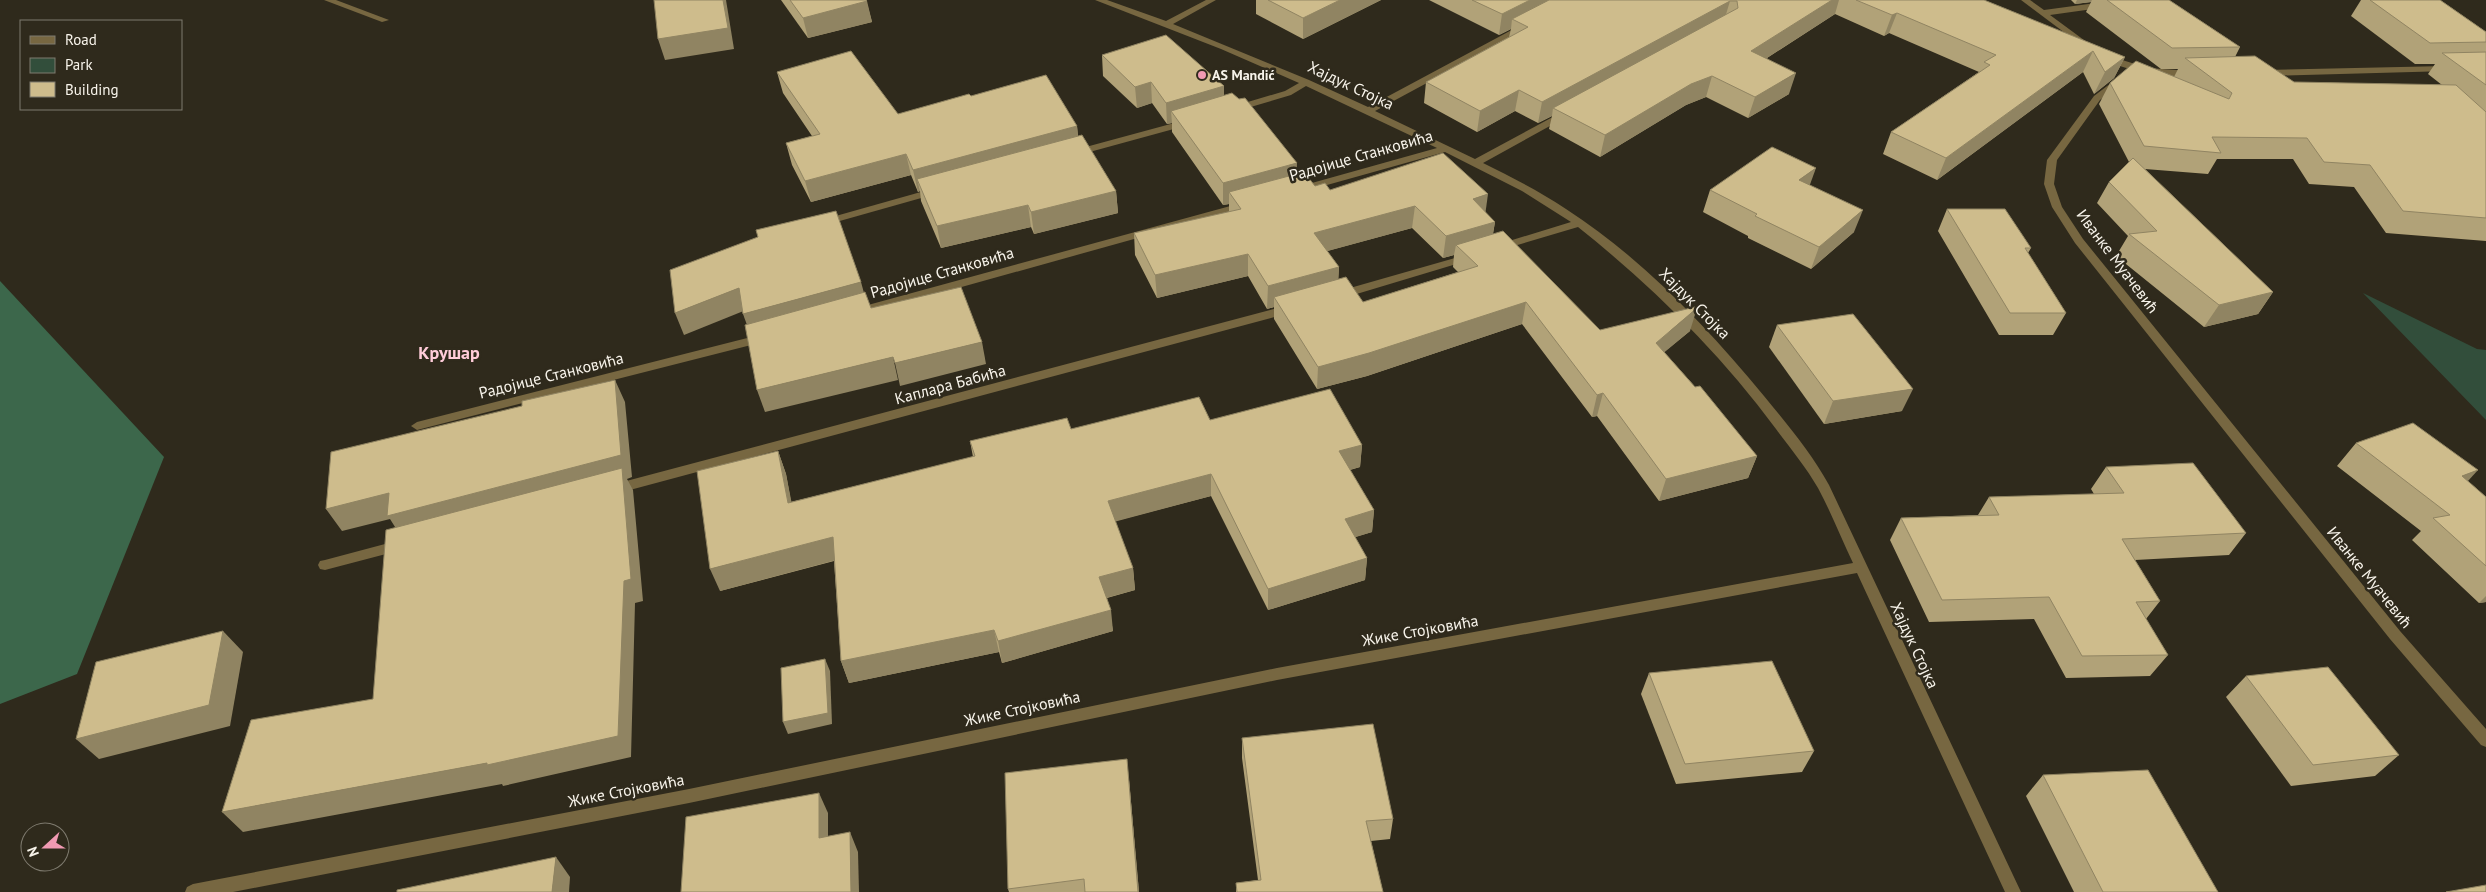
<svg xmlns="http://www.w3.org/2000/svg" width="2486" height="892" viewBox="0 0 2486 892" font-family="'PT Sans',sans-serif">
	<rect width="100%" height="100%" fill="#2f2a1c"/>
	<path fill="#324e3b" d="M2363,293L2477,349L2486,350V420Z"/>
	<path fill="#3c674b" d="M0,281L164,457L77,674L0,704Z"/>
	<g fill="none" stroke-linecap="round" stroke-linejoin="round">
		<g fill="#776741" fill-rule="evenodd">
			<path d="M324,0H336L389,20L382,22Z"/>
			<path d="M1095,0H1107L1166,21L1206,0H1216L1173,24L1309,80L1368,107L1521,25H1527V29L1375,111L1475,159L1562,112H1568V116L1483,163C1511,177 1539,191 1566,209C1642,258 1707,327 1764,396C1787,424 1812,454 1829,485L2021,892H2005L1857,573L1277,680L689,803L233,892H185L187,887L193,884L689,789L1277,668L1853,563C1841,538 1831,512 1818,488C1806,467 1790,448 1776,429C1719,352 1652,286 1578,227L1504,249H1496L1495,247L1496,245L1571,222L1522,191L1445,152L1302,192H1294V188L1437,148L1306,86L1291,95L1237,111H1231V107L1285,91L1299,83L1221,49Z"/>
			<path d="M2021,0H2030L2044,10L2118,0H2140L2136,3L2050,15L2088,43L2089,45L2085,48Z"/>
			<path d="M2106,55L2148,68L2191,71L2196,74C2181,85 2119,67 2103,60L2101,58Z"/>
			<path d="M2446,66L2449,67V71L2264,76L2259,73L2264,70Z"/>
			<path d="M2119,77L2124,80L2122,82L2100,100L2057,160L2054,184L2062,207L2083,239L2400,631L2486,729V747L2481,745L2390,639L2075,243L2052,207L2044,184L2047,160L2094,96Z"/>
			<path d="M1189,119L1192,120V124L1075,156L1070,153L1071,151Z"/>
			<path d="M935,188L939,189V193L822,226L817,223L818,221Z"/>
			<path d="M1245,202L1249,203V207L872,312L866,308L868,305Z"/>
			<path d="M1469,254L1474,257L1473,259L1340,299L1334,295L1336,292Z"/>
			<path d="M1289,305L1293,306L1295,309L1293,312L615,494L610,492L609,489L610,486L615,484Z"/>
			<path d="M763,334L767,335L769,338L767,341L417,430L411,426L417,422Z"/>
			<path d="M400,540L405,541L407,545L405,549L325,570L320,569L318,565L320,561L325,560Z"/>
		</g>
	</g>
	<g fill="#b1a278" fill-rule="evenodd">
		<path d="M781,0H866L872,22L808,38Z"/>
		<path d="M1256,0H1381L1303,39L1256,14Z"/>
		<path d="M1429,0H1984L2125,57L2114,78L2094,94L2083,72L1937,180L1883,154L1891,132L1979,72L1889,33L1884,36L1835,14L1767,58L1789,94L1748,118L1706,97L1686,105L1600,157L1549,129L1552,116L1538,123L1515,111L1477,132L1424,103L1426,82L1509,37L1511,29L1499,35Z"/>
		<path d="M2071,0H2169L2240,47L2235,57L2294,82L2442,85L2428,74L2435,64H2415L2351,16L2361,0H2440L2486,32V241L2386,233L2354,187L2309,184L2293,159H2217L2208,174L2145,169L2273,292L2258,314L2204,327L2116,256L2128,236L2097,203L2109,182L2129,162L2099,104L2110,83L2174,77L2178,69H2161L2086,12L2091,2L2075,4Z"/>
		<path d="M1102,55L1224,86V96L1297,174L1315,186L1330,190L1486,213L1495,222L1493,234L1600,330L1690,331L1664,352L1757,456L1748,478L1659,501L1597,416L1592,417L1522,324L1367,376L1317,389L1274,319V307L1267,309L1248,276L1157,298L1135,255L1134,233L1229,212V204L1223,205L1172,132V123L1167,124L1152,103L1137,108L1103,76ZM1412,228L1443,258L1454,255L1453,267L1458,272L1363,302L1338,280L1339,267L1327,251Z"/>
		<path d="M777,72L898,114L971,96L1077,126L1078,136L1116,191L1118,213L1034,234L1031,227L941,248L921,201L920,191L918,192L911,175L811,202L792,165L786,143L812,136L783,93Z"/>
		<path d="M1810,185L1854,232L1811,269L1748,238V236L1703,212L1710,190Z"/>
		<path d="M1947,209L2031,248L2028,253L2066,313L2053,335H1999L1938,231Z"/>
		<path d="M1777,325L1902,411L1824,424L1769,347Z"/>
		<path d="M1210,420L1362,445L1360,467L1350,470L1374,510L1372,532L1355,537L1367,558L1365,580L1268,610L1211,496L1115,521L1133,568L1135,590L1107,598L1113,631L1002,663L999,652L849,683L841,661L834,561L720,591L778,451L786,474L791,502L973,457L970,441L1071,429Z"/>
		<path d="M2356,443L2468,481L2486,497V602L2479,603L2412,540L2421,531L2337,466Z"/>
		<path d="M2106,467L2246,533L2229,555L2135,560L2160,601L2146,619L2168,655L2150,676L2066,678L2034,619L1929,622L1890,540L1901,518L1978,515L1989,497L2094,494L2091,489Z"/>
		<path d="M1649,673L1814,751L1802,772L1676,784L1641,694Z"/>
		<path d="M2246,676L2399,755L2375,776L2291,786L2226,697Z"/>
		<path d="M1242,738L1393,819L1390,839L1371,841L1383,892H1236V883L1258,880L1242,758Z"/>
		<path d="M2043,775L2218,892H2074L2026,796Z"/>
		<path d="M1129,780L1139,892H1009L1008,889Z"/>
	</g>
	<g fill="#908462">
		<path d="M723,0H726L734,49L665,60L658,39Z"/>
		<path d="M1340,0H1381L1303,39V18Z"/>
		<path d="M1530,0H1565L1512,19L1511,29L1499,35L1502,14Z"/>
		<path d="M1832,0H1839L1835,14L1745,72L1751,51Z"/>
		<path d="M2077,0H2092L2091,2L2075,4Z"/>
		<path d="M867,1L872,22L808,38L803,18Z"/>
		<path d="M1730,1L1724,21L1553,108L1552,116L1538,123L1542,102Z"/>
		<path d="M1897,13L1889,33L1884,36L1892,15Z"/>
		<path d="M2093,51L2083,72L1937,180L1946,158Z"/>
		<path d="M2125,57L2114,78L2094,94L2105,72Z"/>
		<path d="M1796,73L1789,94L1748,118L1755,97Z"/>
		<path d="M1712,76L1706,97L1686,105L1600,157L1605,135L1691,84Z"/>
		<path d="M1151,82L1152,103L1137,108L1135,87Z"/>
		<path d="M1224,86V107L1171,111L1172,123L1167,124L1166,103Z"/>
		<path d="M1519,90L1515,111L1477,132L1480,111Z"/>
		<path d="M1077,126L1079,148L917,179L920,191L918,192L913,170Z"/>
		<path d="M906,154L911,175L811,202L805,181Z"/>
		<path d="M1297,163L1296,185L1229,192V204L1223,205V183Z"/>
		<path d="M1816,168L1808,190L1799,180Z"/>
		<path d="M1116,191L1118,213L1034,234L1031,212Z"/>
		<path d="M1488,194L1485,216L1473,199Z"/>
		<path d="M1028,205L1031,227L941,248L937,226Z"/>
		<path d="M1415,206L1412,228L1313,255L1314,233Z"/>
		<path d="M1863,210L1854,232L1811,269L1819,247Z"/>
		<path d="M1495,222L1491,244L1456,245L1454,255L1443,258L1446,236Z"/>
		<path d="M1248,254V276L1157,298L1155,275Z"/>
		<path d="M1339,267L1338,289L1274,297V307L1267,309L1268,286Z"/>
		<path d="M861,282L867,304L751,336L743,314Z"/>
		<path d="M739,288L746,310L684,335L675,313Z"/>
		<path d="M2273,292L2258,314L2204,327L2219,305Z"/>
		<path d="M1526,302L1522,324L1367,376L1317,389L1318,367Z"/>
		<path d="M1697,308L1690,331L1649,365L1656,343Z"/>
		<path d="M982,342L986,364L900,386L895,363Z"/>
		<path d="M893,357L898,380L765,412L757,390Z"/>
		<path d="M615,380L625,402L632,477L627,479L633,490L643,601L635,603L631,757L503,786L502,784L243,832L222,812L487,763L402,538L390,519L342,531L326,509Z"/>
		<path d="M1913,389L1902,411L1824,424L1833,401Z"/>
		<path d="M1603,393L1597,416L1592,417L1597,395Z"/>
		<path d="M1362,445L1360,467L1338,473L1339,451Z"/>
		<path d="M778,451L786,474L796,525L788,503Z"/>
		<path d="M1757,456L1748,478L1659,501L1666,479Z"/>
		<path d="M2478,470L2457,493L2462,476Z"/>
		<path d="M1211,474V496L1110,523L1108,501Z"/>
		<path d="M1374,510L1372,532L1343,541L1345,519Z"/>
		<path d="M833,537L840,559L720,591L710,569Z"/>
		<path d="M1367,558L1365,580L1268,610V589Z"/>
		<path d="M1133,568L1135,590L1102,599L1099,577Z"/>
		<path d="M2486,596V602L2479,603Z"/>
		<path d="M1111,610L1113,631L1002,663L998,641Z"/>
		<path d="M994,630L999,652L849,683L841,661Z"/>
		<path d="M223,631L243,652L230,726L99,759L76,739Z"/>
		<path d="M825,659L830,671L832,724L788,734L783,722Z"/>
		<path d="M1127,759L1129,780L1139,892H1138Z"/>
		<path d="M819,793L828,813V858L819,838Z"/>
		<path d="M850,832L858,852L859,892H851Z"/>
		<path d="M556,857L570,877L569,892H552Z"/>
	</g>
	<g fill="#cebc8c" stroke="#908462">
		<path d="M654,0H723L728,28L658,39Z"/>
		<path d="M790,0H866L867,1L803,18Z"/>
		<path d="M1268,0H1340L1303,18Z"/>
		<path d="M1472,0H1530L1502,14Z"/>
		<path d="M1549,0H1832L1751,51L1796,73L1755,97L1712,76L1691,84L1605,135L1553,108L1738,8L1737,1H1730L1542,102L1519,90L1480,111L1426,82L1528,27L1512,19Z"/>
		<path d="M1856,0H1984L2125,57L2105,72L2093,51L1946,158L1891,132L1990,65L1984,62L1996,55L1897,13L1892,15Z"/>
		<path d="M2107,0H2169L2240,47L2172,48Z"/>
		<path d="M2370,0H2440L2486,32V42L2430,43Z"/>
		<path d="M1166,35L1224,86L1166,103L1151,82L1135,87L1102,55Z"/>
		<path d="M851,51L898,114L969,94L971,96L1046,75L1077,126L913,170L906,154L805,181L786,143L820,134L777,72Z"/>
		<path d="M2486,52V85L2442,53Z"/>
		<path d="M2255,56L2294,82L2456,85L2486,112V218L2403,211L2370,165L2324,162L2307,138L2212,137L2221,153L2144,146L2110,83L2136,61L2229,99L2232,93L2185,58Z"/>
		<path d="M1232,93L1239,99L1245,98L1297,163L1223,183L1171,111Z"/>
		<path d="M1082,135L1116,191L1031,212L1028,205L937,226L917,179Z"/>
		<path d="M1772,147L1816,168L1799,180L1863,210L1819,247L1755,216L1757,214L1710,190Z"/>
		<path d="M1443,153L1488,194L1473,199L1495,222L1446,236L1415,206L1314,233L1339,267L1268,286L1248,254L1155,275L1134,233L1241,209L1229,192L1304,172L1315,186L1325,183L1330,190Z"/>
		<path d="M2133,158L2273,292L2219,305L2129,234L2157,231L2109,182Z"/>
		<path d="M1947,209H2005L2031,248H2025L2066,313H2010Z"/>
		<path d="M836,211L861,282L743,314L739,288L675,313L670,270L758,237L756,230Z"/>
		<path d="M1503,231L1600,330L1695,307L1697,308L1656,343L1695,387L1700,386L1757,456L1666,479L1603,393L1597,395L1526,302L1369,353L1318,367L1274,297L1346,277L1363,302L1478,266L1456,245Z"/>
		<path d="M961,287L982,342L895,363L893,357L757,390L745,325L865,292L871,308Z"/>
		<path d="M1853,314L1913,389L1833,401L1777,325Z"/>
		<path d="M615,380L621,455L387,516L389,493L326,509L331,452L522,406V401Z"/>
		<path d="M1330,389L1362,445L1339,451L1374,510L1345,519L1367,558L1268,589L1211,474L1108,501L1133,568L1099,577L1111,610L998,641L994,630L841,661L833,537L710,569L697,471L778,451L788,503L975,456L970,441L1067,418L1071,429L1199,397L1210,420Z"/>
		<path d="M2413,423L2478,470L2462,476L2486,497V566L2433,518L2450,515L2356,443Z"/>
		<path d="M2193,463L2246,533L2122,539L2160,601L2136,602L2168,655L2082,656L2049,597L1942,600L1901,518L1999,515L1989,497L2124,493L2106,467Z"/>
		<path d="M622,468L631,579L624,581L618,736L487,765V763L222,812L251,720L373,699L386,530Z"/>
		<path d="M223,631L209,705L76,739L96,662Z"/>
		<path d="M825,659L828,713L783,722L781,668Z"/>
		<path d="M1772,661L1814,751L1685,764L1649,673Z"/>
		<path d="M2328,667L2399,755L2313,765L2246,676Z"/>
		<path d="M1373,724L1393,819L1366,821L1383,892H1237L1236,883L1261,880L1242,738Z"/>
		<path d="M1127,759L1138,892H1085L1084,879L1008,889L1005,773Z"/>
		<path d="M2148,770L2218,892H2103L2043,775Z"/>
		<path d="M819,793V838L850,832L851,892H681L686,817Z"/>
		<path d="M556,857L552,892H397V890Z"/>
		<path d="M2486,885V892H2446Z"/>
	</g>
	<circle fill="#f19ab3" stroke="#2f2a1c" stroke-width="2" cx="1202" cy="75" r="5"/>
	<g text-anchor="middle" stroke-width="5" stroke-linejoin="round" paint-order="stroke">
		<g font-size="14" font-weight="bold" fill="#f8f4eb" stroke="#2f2a1c" text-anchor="start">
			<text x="1212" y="80">AS Mandić</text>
		</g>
		<g font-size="16" fill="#f8f4eb" stroke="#2f2a1c">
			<text transform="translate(1351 85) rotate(25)" y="6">Хајдук Стојка</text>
			<text transform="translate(1361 155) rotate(-16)" y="6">Радојице Станковића</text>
			<text transform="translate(2118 261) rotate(53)" y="6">Иванке Муачевић</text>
			<text transform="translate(942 272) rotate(-16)" y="6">Радојице Станковића</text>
			<text transform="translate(1695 303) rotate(45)" y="6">Хајдук Стојка</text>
			<text transform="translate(551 375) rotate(-14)" y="6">Радојице Станковића</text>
			<text transform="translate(950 384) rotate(-15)" y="6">Каплара Бабића</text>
			<text transform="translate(2370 577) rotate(51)" y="6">Иванке Муачевић</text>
			<text transform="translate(1420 630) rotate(-10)" y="6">Жике Стојковића</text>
			<text transform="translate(1915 645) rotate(65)" y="6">Хајдук Стојка</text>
			<text transform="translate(1022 708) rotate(-12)" y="6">Жике Стојковића</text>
			<text transform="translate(626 790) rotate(-11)" y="6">Жике Стојковића</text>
		</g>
		<g font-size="18" font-weight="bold" fill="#ffccd9" stroke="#2f2a1c">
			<text x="449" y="359">Крушар</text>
		</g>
	</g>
	<rect x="20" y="20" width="162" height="90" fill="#2f2a1c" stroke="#7f7b6f"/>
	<rect x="30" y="36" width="25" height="8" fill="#776741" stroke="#7f7b6f"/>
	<text x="65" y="45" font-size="15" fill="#f8f4eb">Road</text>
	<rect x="30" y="58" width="25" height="15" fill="#324e3b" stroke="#7f7b6f"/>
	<text x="65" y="70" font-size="15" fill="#f8f4eb">Park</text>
	<rect x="30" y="82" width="25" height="15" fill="#cebc8c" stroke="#7f7b6f"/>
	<text x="65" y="95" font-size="15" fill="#f8f4eb">Building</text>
	<g transform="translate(45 847) rotate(249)"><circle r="24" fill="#2f2a1c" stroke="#7f7b6f"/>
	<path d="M0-4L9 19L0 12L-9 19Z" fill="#f19ab3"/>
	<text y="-8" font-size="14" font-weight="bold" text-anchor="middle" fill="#f8f4eb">N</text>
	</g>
</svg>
